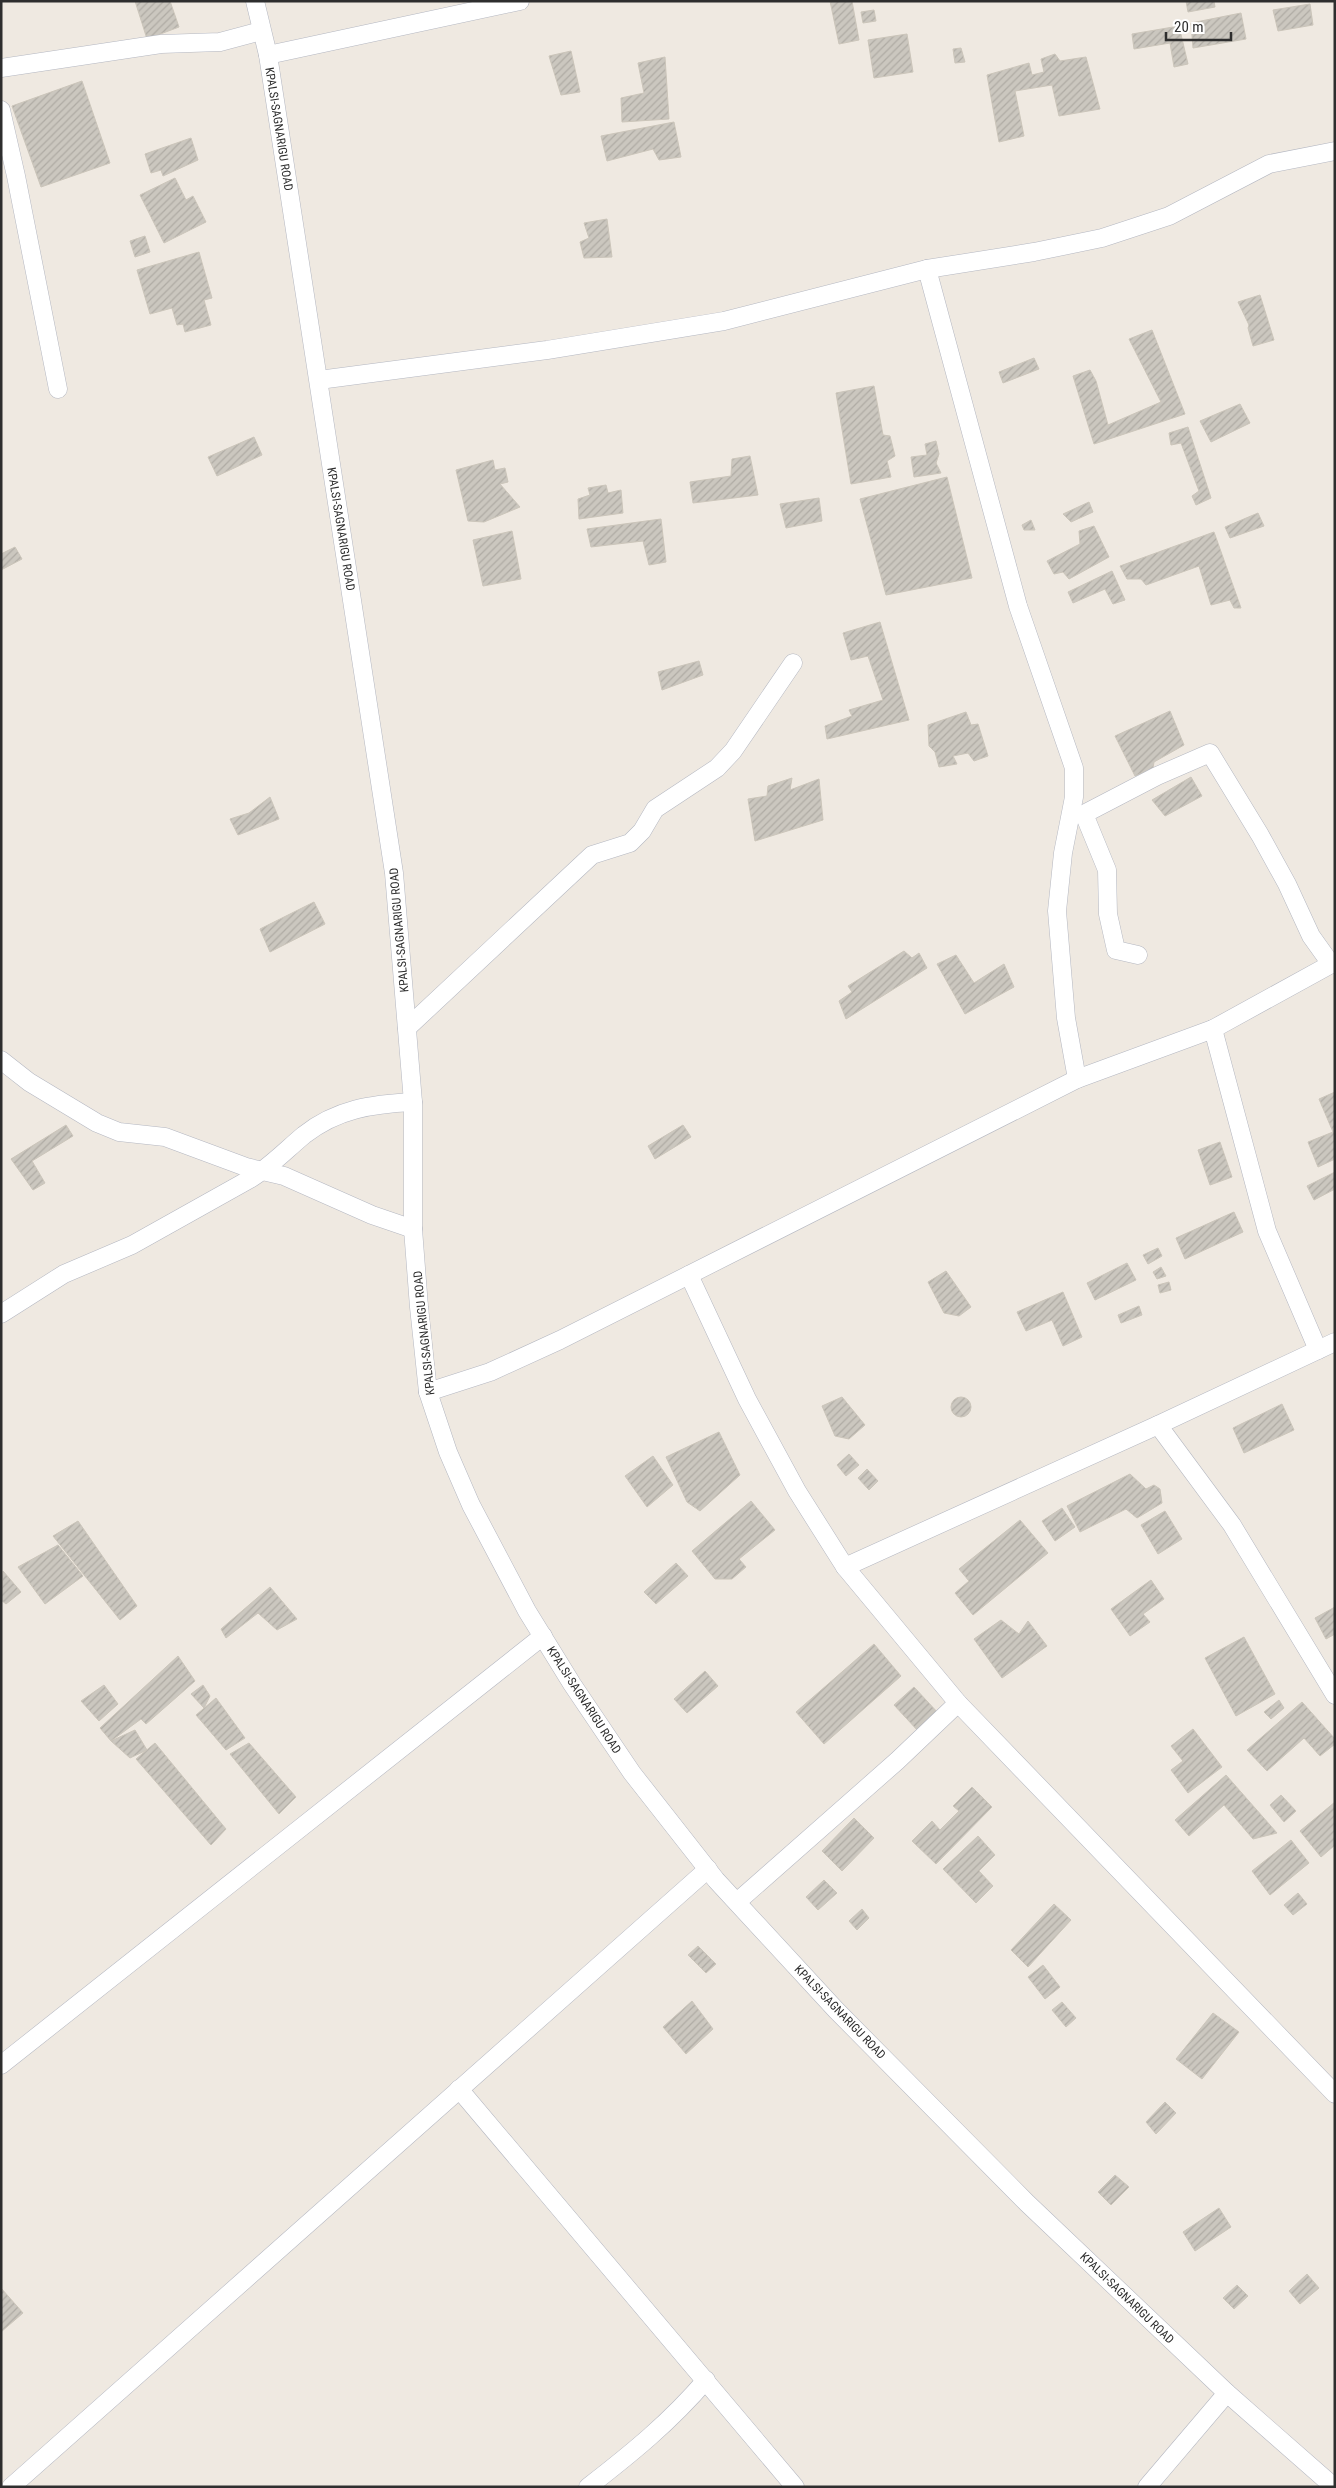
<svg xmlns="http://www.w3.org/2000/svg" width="1336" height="2488" viewBox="0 0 1336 2488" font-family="'Roboto Condensed',sans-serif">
	<defs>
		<pattern id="building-hatch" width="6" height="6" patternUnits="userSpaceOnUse" patternTransform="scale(1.25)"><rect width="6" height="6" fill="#cbc7bf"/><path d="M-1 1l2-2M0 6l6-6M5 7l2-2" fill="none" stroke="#afaba4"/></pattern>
	</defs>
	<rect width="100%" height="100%" fill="#efe9e1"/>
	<g fill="url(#building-hatch)" stroke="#cbc5ba">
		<path d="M135,1H170L179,27L147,39Z"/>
		<path d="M830,1H852L859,40L839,44Z"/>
		<path d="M1186,1H1214L1215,7L1188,12Z"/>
		<path d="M1310,4L1313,25L1278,31L1273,10Z"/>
		<path d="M874,10L876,21L863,23L861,12Z"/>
		<path d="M1241,13L1246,39L1193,48L1191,23Z"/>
		<path d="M1179,26L1188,64L1174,67L1170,43L1134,49L1132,34Z"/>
		<path d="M907,34L913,72L874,78L868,40Z"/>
		<path d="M961,48L965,62L955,63L953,49Z"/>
		<path d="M571,51L580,92L561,95L549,56Z"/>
		<path d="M1055,54L1060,61L1086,57L1100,109L1059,116L1052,85L1015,91L1024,136L999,142L987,75L1029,63L1032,75L1044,72L1041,59Z"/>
		<path d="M665,57L669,119L622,122L621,98L644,93L638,63Z"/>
		<path d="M82,81L110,163L41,187L12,106Z"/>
		<path d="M674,122L681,157L659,160L653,149L607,161L601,136Z"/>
		<path d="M191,138L198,160L163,176L161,170L151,173L145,154Z"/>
		<path d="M175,178L186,200L193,196L206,222L164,243L140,195Z"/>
		<path d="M607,219L612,257L584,258L580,242L589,238L584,223Z"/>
		<path d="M145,236L150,252L135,257L130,241Z"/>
		<path d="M199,252L212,298L204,300L211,325L185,332L183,324L177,325L172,308L150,314L137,270Z"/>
		<path d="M1260,295L1274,340L1253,346L1248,328L1249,325L1238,302Z"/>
		<path d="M1152,330L1185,414L1094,444L1073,376L1090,370L1096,381L1108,425L1161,402L1129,339Z"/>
		<path d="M1034,358L1039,369L1003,383L999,372Z"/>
		<path d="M874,386L883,435L890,436L895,456L887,461L891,477L851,484L836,393Z"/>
		<path d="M1240,404L1250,423L1211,442L1200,421Z"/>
		<path d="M1188,427L1211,498L1196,505L1192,496L1199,491L1181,443L1171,445L1169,433Z"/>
		<path d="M254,437L262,455L217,476L208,457Z"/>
		<path d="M936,441L939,454L936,463L941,473L914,477L911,457L927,455L925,444Z"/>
		<path d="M750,456L758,495L693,503L690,482L731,476L732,459Z"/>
		<path d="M493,460L495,470L505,468L508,482L500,484L520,507L484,522L468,521L456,470Z"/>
		<path d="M947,477L972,578L886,595L860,499Z"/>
		<path d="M606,485L608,493L621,490L623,513L579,519L578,499L590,495L588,488Z"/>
		<path d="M819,498L822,521L786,528L780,504Z"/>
		<path d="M1089,502L1093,512L1071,522L1063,514Z"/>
		<path d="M1258,513L1264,526L1230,538L1225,527Z"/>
		<path d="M661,519L666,562L649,565L643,541L591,547L587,529Z"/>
		<path d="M1031,520L1035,530H1024L1022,525Z"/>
		<path d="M1094,526L1109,557L1069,579L1063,572L1054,574L1047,561L1080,544L1079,531Z"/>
		<path d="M512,531L521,579L483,586L473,540Z"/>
		<path d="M1214,532L1241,608H1234L1230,600L1211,605L1199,566L1146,585L1141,579H1127L1120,566Z"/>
		<path d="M15,547L22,559L1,570V554Z"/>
		<path d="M1112,571L1125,600L1113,604L1105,589L1073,603L1068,592Z"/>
		<path d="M880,622L909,720L827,739L825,726L852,716L849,710L883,700L868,656L851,660L843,633Z"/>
		<path d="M699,661L703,675L662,690L658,672Z"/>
		<path d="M1170,711L1184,745L1154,762L1153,768L1135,776L1115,736Z"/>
		<path d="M966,712L971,725L978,724L988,756L974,761L968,753L953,756L957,764L939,767L935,752L929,746L928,725Z"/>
		<path d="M1191,777L1202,796L1165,816L1152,800Z"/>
		<path d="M792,778L790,790L819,779L823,820L755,841L748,799L767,796L768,786Z"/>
		<path d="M270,797L279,819L238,835L230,819L249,813Z"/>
		<path d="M314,902L325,924L270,952L260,929Z"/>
		<path d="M904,951L912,958L919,953L927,968L846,1019L839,1001L852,992L848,986Z"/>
		<path d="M956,955L974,983L1004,964L1014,987L965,1014L937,964Z"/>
		<path d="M1335,1092V1159L1318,1167L1308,1142L1333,1132L1319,1099Z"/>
		<path d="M66,1125L73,1136L32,1161L45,1183L33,1190L11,1159Z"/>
		<path d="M683,1125L691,1137L655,1159L648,1146Z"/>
		<path d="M1220,1142L1232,1177L1210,1185L1198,1150Z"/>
		<path d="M1335,1172V1189L1314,1200L1307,1186Z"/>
		<path d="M1234,1212L1243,1232L1185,1259L1176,1238Z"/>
		<path d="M1158,1248L1162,1256L1148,1264L1143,1255Z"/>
		<path d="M1127,1263L1136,1280L1095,1300L1087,1283Z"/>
		<path d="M1161,1267L1166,1276L1157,1279L1153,1272Z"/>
		<path d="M946,1271L971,1307L959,1316L944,1313L928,1282Z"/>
		<path d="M1169,1282L1171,1290L1160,1293L1158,1285Z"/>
		<path d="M1063,1292L1082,1337L1063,1346L1052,1320L1026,1331L1017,1312Z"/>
		<path d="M1139,1306L1142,1315L1121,1323L1118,1315Z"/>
		<path d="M842,1397L865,1425L849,1439L835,1436L822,1406Z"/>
		<circle cx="961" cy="1407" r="10"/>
		<path d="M1282,1404L1294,1430L1244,1453L1233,1428Z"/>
		<path d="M719,1432L740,1475L700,1511L687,1502L666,1457Z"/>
		<path d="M849,1454L859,1465L846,1476L837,1465Z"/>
		<path d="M653,1456L673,1485L647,1507L625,1476Z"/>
		<path d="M867,1469L878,1481L869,1490L858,1478Z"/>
		<path d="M1130,1474L1146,1489L1154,1485L1160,1489L1162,1503L1137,1518L1126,1509L1080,1532L1067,1506Z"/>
		<path d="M751,1501L775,1530L739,1559L746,1567L732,1579H715L692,1551Z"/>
		<path d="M1062,1508L1075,1527L1055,1541L1042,1521Z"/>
		<path d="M1165,1511L1182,1539L1158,1554L1141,1525Z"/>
		<path d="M1020,1520L1048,1553L973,1615L955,1593L969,1581L959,1569Z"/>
		<path d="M78,1521L137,1606L120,1620L53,1536Z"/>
		<path d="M58,1545L83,1576L45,1604L18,1567Z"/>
		<path d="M676,1563L688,1576L656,1604L644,1592Z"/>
		<path d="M3,1571L21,1592L6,1604L1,1600Z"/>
		<path d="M1151,1580L1164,1599L1143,1614L1150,1622L1130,1636L1111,1609Z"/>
		<path d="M270,1587L297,1619L277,1630L258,1613L226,1638L221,1629Z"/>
		<path d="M1335,1607V1634L1326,1639L1315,1618Z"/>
		<path d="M1001,1620L1019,1634L1028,1621L1047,1646L1002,1678L974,1639Z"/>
		<path d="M1244,1637L1275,1694L1236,1716L1205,1658Z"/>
		<path d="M874,1644L901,1676L824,1744L796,1712Z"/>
		<path d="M178,1656L195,1681L146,1724L141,1719L111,1741L100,1728Z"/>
		<path d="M705,1671L718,1686L687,1713L674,1699Z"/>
		<path d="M104,1685L118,1704L99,1721L81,1701Z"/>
		<path d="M203,1685L210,1696L204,1708L191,1694Z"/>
		<path d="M914,1687L939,1714L919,1732L894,1705Z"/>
		<path d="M216,1698L245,1738L226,1750L196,1715Z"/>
		<path d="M1279,1700L1284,1708L1271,1719L1264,1712Z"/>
		<path d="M1302,1702L1335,1739V1744L1320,1756L1304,1738L1267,1771L1247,1750Z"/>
		<path d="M1193,1729L1222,1767L1188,1793L1171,1770L1183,1761L1171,1746Z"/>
		<path d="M135,1730L147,1750L130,1758L111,1741Z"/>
		<path d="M155,1743L226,1829L211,1845L136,1759Z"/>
		<path d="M249,1743L296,1797L279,1814L230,1754Z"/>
		<path d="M1226,1775L1277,1833L1253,1839L1224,1805L1189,1836L1175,1820Z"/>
		<path d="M972,1787L992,1807L936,1864L912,1841L932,1821L940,1830L959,1811L953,1806Z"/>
		<path d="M1281,1795L1296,1811L1284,1822L1270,1805Z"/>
		<path d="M1335,1802V1845L1321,1857L1300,1831Z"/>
		<path d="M854,1818L874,1838L842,1871L822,1851Z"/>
		<path d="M978,1836L995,1855L979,1871L993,1886L976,1903L943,1869Z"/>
		<path d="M1291,1840L1309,1863L1270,1895L1252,1871Z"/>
		<path d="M824,1880L837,1893L818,1910L806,1897Z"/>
		<path d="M1298,1893L1307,1904L1293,1915L1284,1905Z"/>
		<path d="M1054,1904L1071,1920L1028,1967L1011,1950Z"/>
		<path d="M862,1909L869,1918L857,1930L849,1921Z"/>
		<path d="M698,1946L716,1964L706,1973L688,1955Z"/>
		<path d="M1043,1965L1060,1987L1045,1999L1028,1977Z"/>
		<path d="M692,2001L713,2029L686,2054L663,2027Z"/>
		<path d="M1062,2002L1076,2018L1066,2027L1052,2010Z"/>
		<path d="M1213,2013L1239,2032L1202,2079L1176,2059Z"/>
		<path d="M1165,2102L1176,2113L1156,2134L1146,2122Z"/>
		<path d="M1115,2175L1129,2187L1111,2205L1098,2192Z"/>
		<path d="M1219,2208L1231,2227L1195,2251L1183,2232Z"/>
		<path d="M1307,2274L1319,2288L1300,2304L1289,2291Z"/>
		<path d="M1237,2285L1248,2296L1234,2309L1223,2298Z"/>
		<path d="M1,2288L23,2313L1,2332Z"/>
	</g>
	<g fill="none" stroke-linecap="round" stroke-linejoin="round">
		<defs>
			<g id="minor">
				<path d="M255,1L268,55L394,873L413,1102V1229L419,1307L428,1392L448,1452L471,1505L527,1611L572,1684L632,1773L716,1880L836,2010L1027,2203L1227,2393L1334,2487"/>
				<path d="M268,55L520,1"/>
				<path d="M1,68L161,44L220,42L261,31"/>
				<path d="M1,110L16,176L58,389"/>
				<path d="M927,269L1018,606L1074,768V797L1063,853L1057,911L1066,1018L1077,1079"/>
				<path d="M319,380L547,350L724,321L927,269L1034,252L1102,238L1169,216L1269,164L1335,151"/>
				<path d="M1138,955L1116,950L1108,914L1107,870L1084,814L1157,776L1210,753L1260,835L1287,884L1311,936L1331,964"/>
				<path d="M407,1028L592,855L630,843L642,831L655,809L717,768L733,751L793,663"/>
				<path d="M1213,1029L1267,1231L1318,1350"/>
				<path d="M1,1060L29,1082L97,1123L119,1132L165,1137L246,1167L284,1176L372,1215L413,1229"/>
				<path d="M689,1275L747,1399L797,1491L845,1567L958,1703L1335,2094"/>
				<path d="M1,1314L64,1274L132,1245L250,1179C270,1167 286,1150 304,1135C337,1109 372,1104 413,1102"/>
				<path d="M428,1392L490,1372L560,1340L1077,1079L1213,1029L1335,962"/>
				<path d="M1158,1425L1232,1525L1335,1695"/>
				<path d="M845,1567L1158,1425L1335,1342"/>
				<path d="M737,1902L897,1761L958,1703"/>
				<path d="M1,2065L543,1636"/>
				<path d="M459,2089L795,2487"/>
				<path d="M11,2487L708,1869"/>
				<path d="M588,2487C632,2453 670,2422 706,2380"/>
				<path d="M1147,2487L1227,2393"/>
			</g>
		</defs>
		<use href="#minor" stroke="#b4b7c1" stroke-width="19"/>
		<use href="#minor" stroke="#fff" stroke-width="18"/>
	</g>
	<g text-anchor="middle" stroke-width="5" stroke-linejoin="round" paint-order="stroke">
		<g font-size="12" fill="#2e2e2e" stroke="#fff">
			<text transform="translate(279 129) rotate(81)" y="4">KPALSI-SAGNARIGU ROAD</text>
			<text transform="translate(341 529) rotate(81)" y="4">KPALSI-SAGNARIGU ROAD</text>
			<text transform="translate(399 930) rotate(-95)" y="4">KPALSI-SAGNARIGU ROAD</text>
			<text transform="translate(424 1333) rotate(-96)" y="4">KPALSI-SAGNARIGU ROAD</text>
			<text transform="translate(584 1700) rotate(57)" y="4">KPALSI-SAGNARIGU ROAD</text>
			<text transform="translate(840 2012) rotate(46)" y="4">KPALSI-SAGNARIGU ROAD</text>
			<text transform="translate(1127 2298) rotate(44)" y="4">KPALSI-SAGNARIGU ROAD</text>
		</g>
	</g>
	<rect width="1336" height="2488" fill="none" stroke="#2e2e2e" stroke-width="5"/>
	<path d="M1166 32v8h65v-8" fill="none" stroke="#2e2e2e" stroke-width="2.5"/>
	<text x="1174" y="32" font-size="15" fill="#2e2e2e" stroke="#ffffff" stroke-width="4" paint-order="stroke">20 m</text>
</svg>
